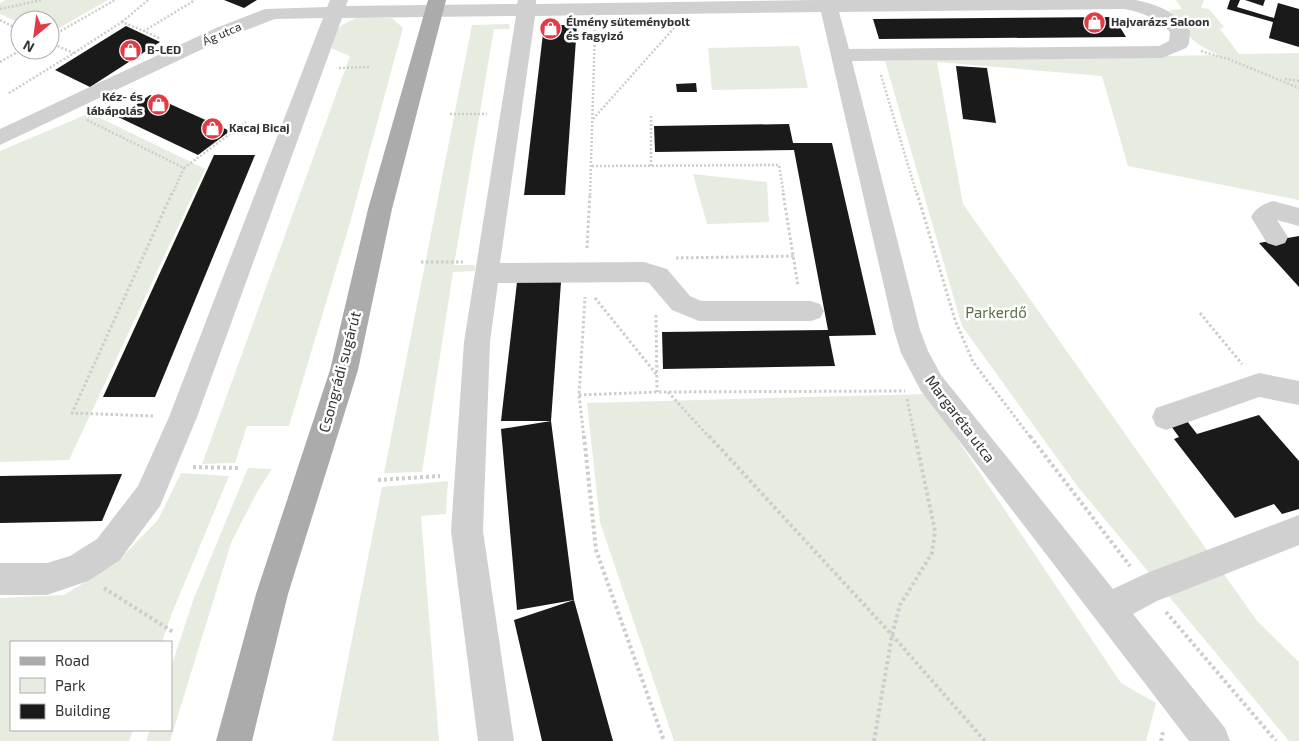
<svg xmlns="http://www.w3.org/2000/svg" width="1299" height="741" viewBox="0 0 1299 741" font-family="'Exo 2',sans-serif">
	<rect width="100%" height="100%" fill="#fff"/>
	<g fill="#e6ecdf">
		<path d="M6,0H108L50,33V20H20V23L0,14V3Z"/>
		<path d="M1176,0H1204L1201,8L1209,9L1224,27L1220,29L1239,54L1299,53V200L1128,166L1102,76L937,62L963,204L1257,621L1299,662V741H1289L1078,487L962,326L885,61L1219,55C1192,43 1186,35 1170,10L1182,9Z"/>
		<path d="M359,17L392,18L403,28L349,226L289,426H247L235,463L202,464L350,56L331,48C337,27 337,26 359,17Z"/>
		<path d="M509,24L510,29H494L454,265H475V271L453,272L422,472L384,473L472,25Z"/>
		<path d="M799,46L808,88L712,90L708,48Z"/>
		<path d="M90,113L205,169L69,460L0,462V151Z"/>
		<path d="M693,174L767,182L769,222L707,224Z"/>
		<path d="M927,394L1121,683L1156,703L1146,741H674L600,522L587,403Z"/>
		<path d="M248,468L272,469L257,492L231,543L170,741H146L150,730H171V667L194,598Z"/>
		<path d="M181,473L229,476L172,613L162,642H11V730H133L129,741H0V598L64,595L116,563L158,520Z"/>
		<path d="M448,481L446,514L421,516L439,741H332L382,487Z"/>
	</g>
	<g fill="#1a1a1a">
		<path d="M224,0H257L244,8Z"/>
		<path d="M1230,0H1240L1237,7L1274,18L1278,3L1299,9V47L1269,38L1273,22L1227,9Z"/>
		<path d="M1245,0H1265L1263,6Z"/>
		<path d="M1114,17L1126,37L879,39L873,19Z"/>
		<path d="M544,25H577L565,195H524Z"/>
		<path d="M126,26L160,42L90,87L55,70Z"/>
		<path d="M956,66L987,68L996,123L963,119Z"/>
		<path d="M696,83L697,92H677L676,84Z"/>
		<path d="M150,95L230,131L198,155L118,117Z"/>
		<path d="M789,124L793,143H832L876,335L829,336L835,366L663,369L662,332L828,330L794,150L655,152L654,126Z"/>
		<path d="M214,155H255L155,397H103Z"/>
		<path d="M1299,236V287L1259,243Z"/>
		<path d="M517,282H561L551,421H501Z"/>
		<path d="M1259,415L1299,461V509L1282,514L1274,504L1235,518L1174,439L1179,437L1171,426L1187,421L1197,434Z"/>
		<path d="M551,421L574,600L613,741H542L514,620L574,600L517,610L501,429Z"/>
		<path d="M122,474L102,521L0,523V476Z"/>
	</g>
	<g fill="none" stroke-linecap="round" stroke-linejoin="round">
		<g stroke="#cdcdcd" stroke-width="2.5" stroke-dasharray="2 2" stroke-linecap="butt">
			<path d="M0,9L42,0"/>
			<path d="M0,20L20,30"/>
			<path d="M122,22L148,0"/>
			<path d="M50,37L115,0"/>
			<path d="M159,38L144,31L195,0"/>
			<path d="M1201,51L1228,59L1299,88"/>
			<path d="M74,53L122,22L144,31"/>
			<path d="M0,62L21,50"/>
			<path d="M339,68L371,67"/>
			<path d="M881,75L917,195"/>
			<path d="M1285,79L1299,81"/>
			<path d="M9,93L74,53L50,43"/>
			<path d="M450,114H487"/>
			<path d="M651,116V166"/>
			<path d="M593,119L674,28"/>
			<path d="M87,120L184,168L172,195"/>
			<path d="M592,166L779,165L784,195"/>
			<path d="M184,168L246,122"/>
			<path d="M590,195L595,30"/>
		</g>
		<g stroke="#cdcdcd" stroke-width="3" stroke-dasharray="2.5 2.5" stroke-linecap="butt">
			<path d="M783,193L798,286"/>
			<path d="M917,193L955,320L973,362L1031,438"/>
			<path d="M587,248L590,193"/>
			<path d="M676,258L794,256"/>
			<path d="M421,262H463"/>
			<path d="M595,298L657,375"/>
			<path d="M1200,313L1242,364"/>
			<path d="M656,315L657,392"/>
			<path d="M668,392L710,438"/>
			<path d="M579,395L657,392L905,391"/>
			<path d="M907,399L915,438"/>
			<path d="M153,416L72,413L172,193"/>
			<path d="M584,438L579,395L585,297"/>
		</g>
		<g stroke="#cdcdcd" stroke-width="4" stroke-dasharray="3 3" stroke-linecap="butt">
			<path d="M584,436L596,550L664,741"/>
			<path d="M709,436L892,635L985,741"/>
			<path d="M1030,436L1130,566"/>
			<path d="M193,467L240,468"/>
			<path d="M378,480L440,476"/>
			<path d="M104,588L173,632"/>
			<path d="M1166,612L1276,741"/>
			<path d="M874,741L892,635L900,605L932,553L935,531L915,436"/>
			<path d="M1161,741L1163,732"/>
		</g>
		<g fill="#d0d0d0" fill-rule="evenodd">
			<path d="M330,0H348L346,6L517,4L518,0H536V4L818,0H1136C1158,5 1177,12 1190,31L1189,44L1186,48L1162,58L852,61L920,330L928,351L941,375L1113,589L1147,573L1299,515V545L1157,601L1133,614L1225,728L1230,741H1189L921,391L901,353L894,330L821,12L535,16L500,263L644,262L667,269L690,296L701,301H811L820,304L824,311L820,318L811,321H699L672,310L649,283L644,282L498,283L490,342L483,531L514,741H478L451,531L464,342L516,16L342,18L197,417L160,506L119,561L88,581L47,595H0V563H47L70,556L97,539L138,486L169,417L323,18L275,19L230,36L0,145V129L216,28L265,9L327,7ZM1124,9C1142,12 1157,18 1170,32L1169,41L1159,46L849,49L839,12Z"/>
			<path d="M1273,201L1299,208V226L1277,220L1288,237L1285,243L1276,246L1267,243L1251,217C1256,208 1263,204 1273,201Z"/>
			<path d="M1259,373L1299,381V405L1259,397L1166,430L1156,426L1152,417L1156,408Z"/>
		</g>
		<path fill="#ababab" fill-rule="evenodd" d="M428,0H446L392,209L358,370L288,594L252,741H216L256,594L330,370L368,209Z"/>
	</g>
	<defs>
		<symbol id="shop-disc" viewBox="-11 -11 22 22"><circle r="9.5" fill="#e63946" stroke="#fff"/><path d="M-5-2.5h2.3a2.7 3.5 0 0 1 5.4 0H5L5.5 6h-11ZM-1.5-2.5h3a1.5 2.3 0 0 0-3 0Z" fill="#fff"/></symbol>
	</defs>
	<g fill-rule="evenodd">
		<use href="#shop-disc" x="1082" y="10" width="25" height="25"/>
		<use href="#shop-disc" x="538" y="16" width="25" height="25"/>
		<use href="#shop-disc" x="118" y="38" width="25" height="25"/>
		<use href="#shop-disc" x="146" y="92" width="25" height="25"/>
		<use href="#shop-disc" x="200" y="116" width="25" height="25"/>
	</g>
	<g text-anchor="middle" stroke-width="5" stroke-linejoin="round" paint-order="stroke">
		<g font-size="12" font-weight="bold" fill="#333" stroke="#fff" text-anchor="start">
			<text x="566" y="26">Élmény süteménybolt<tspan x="566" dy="14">és fagyizó</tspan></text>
			<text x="1111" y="26">Hajvarázs Saloon</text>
			<text x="147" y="54">B-LED</text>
			<text x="143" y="101" text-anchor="end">Kéz- és<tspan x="143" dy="14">lábápolás</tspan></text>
			<text x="229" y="132">Kacaj Bicaj</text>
		</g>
		<g font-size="12" fill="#333" stroke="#fff">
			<text transform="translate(222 34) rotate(-23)" y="4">Ág utca</text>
		</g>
		<g font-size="15" fill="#56703f" stroke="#fff">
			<text x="996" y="318">Parkerdő</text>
		</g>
		<g font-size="15" fill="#333" stroke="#fff">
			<text transform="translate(340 372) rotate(-75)" y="5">Csongrádi sugárút</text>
			<text transform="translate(960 419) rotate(53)" y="5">Margaréta utca</text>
		</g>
	</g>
	<rect x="10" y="641" width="162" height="90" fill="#ffffff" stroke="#adadad"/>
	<rect x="20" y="657" width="25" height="8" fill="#ababab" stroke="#adadad"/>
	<text x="55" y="666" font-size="15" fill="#333333">Road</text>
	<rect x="20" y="678" width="25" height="15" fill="#e6ecdf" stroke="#adadad"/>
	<text x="55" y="691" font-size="15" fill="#333333">Park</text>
	<rect x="20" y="704" width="25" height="15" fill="#1a1a1a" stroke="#adadad"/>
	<text x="55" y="716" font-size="15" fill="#333333">Building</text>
	<g transform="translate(35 35) rotate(209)"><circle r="24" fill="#ffffff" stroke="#adadad"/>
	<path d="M0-4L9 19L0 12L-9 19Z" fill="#e63946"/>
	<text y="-8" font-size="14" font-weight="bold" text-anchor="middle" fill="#333333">N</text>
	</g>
</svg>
